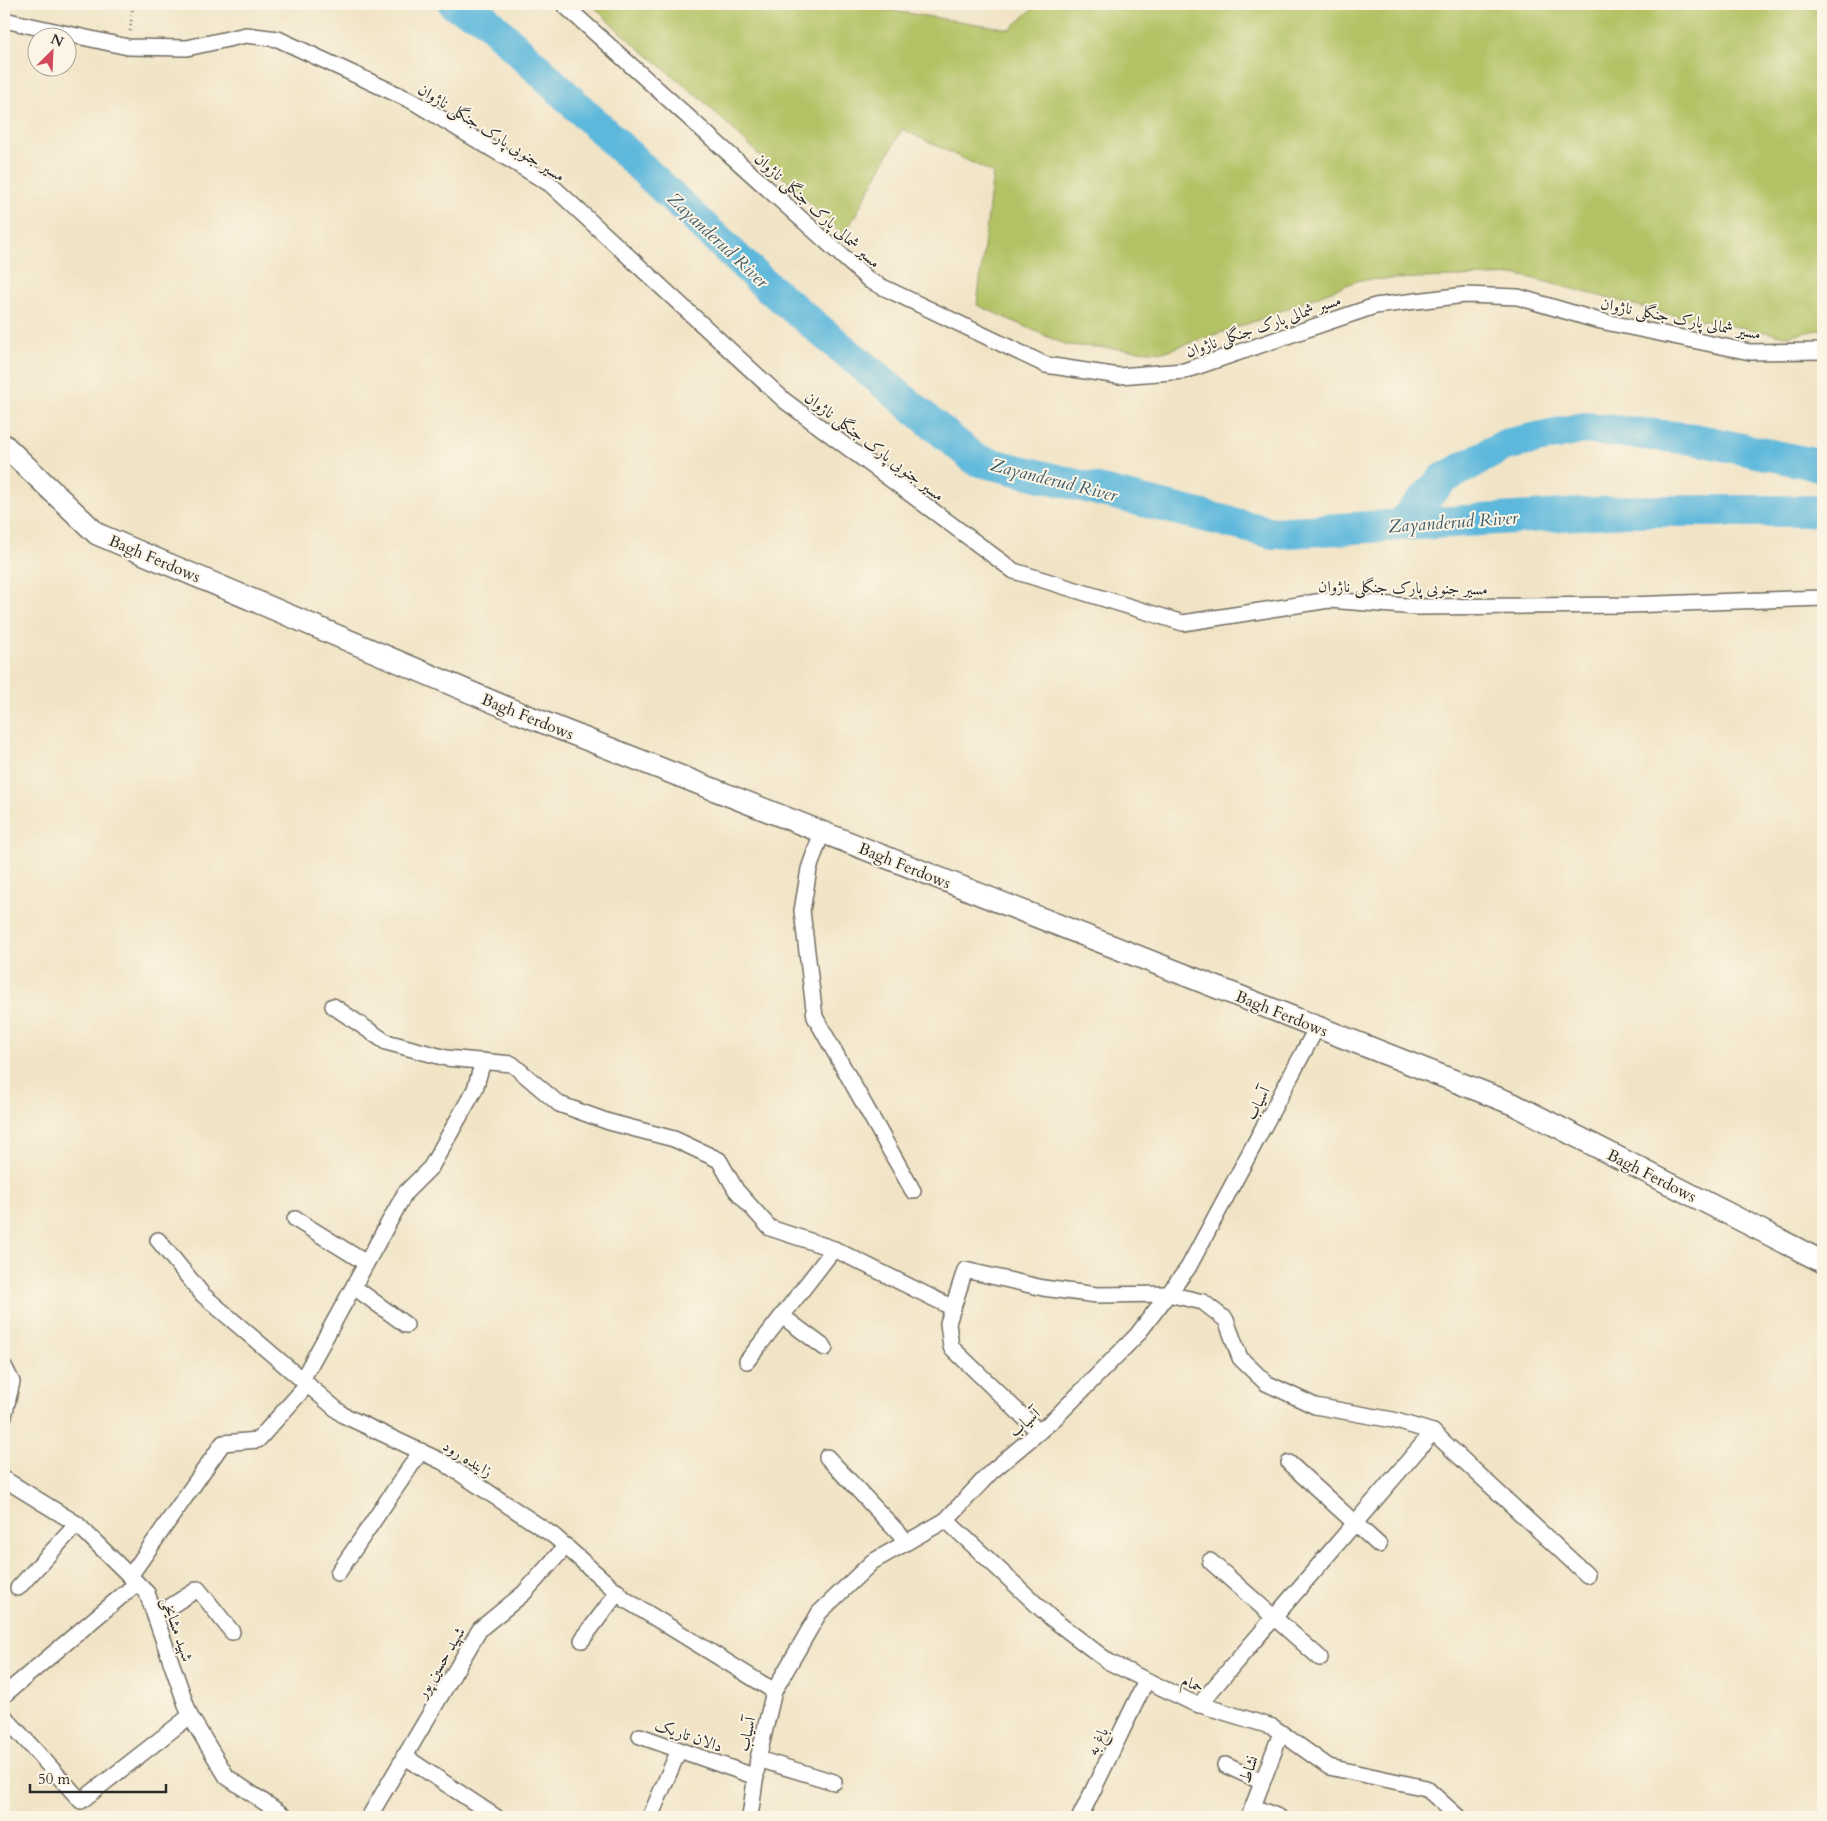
<svg xmlns="http://www.w3.org/2000/svg" width="1827" height="1821" viewBox="0 0 1827 1821" font-family="Cardo,Amiri,serif">
	<rect width="100%" height="100%" fill="#fcf5e5"/>
	<filter id="ink" filterUnits="userSpaceOnUse"><feTurbulence type="fractalNoise" baseFrequency=".02" numOctaves="2"/><feDisplacementMap in="SourceGraphic" scale="10" xChannelSelector="R" yChannelSelector="G"/><feConvolveMatrix kernelMatrix="1 2 1 2 8 2 1 2 1" color-interpolation-filters="sRGB"/></filter>
	<filter id="wash" filterUnits="userSpaceOnUse"><feTurbulence type="fractalNoise" baseFrequency=".0096" numOctaves="4" result="noise"/><feDisplacementMap in="SourceGraphic" scale="20" xChannelSelector="R" yChannelSelector="G"/><feGaussianBlur stdDeviation="1.12" result="paint"/><feColorMatrix in="noise" values="0 0 0 0 0 0 0 0 0 0 0 0 0 0 0 0 0 1.4 0 .05"/><feComposite in="paint" operator="in"/></filter>
	<g filter="url(#wash)">
		<rect width="100%" height="100%" fill="#f1e4c6"/>
		<path fill="#b3c265" stroke="#6f7648" d="M591,4H847L1010,29L1038,4H1823V329L1786,336L1672,315L1519,275L1359,280L1253,322L1163,352L1066,345L977,305L993,173L902,129L844,236L702,100L622,34Z"/>
		<g fill="none" stroke-linecap="round" stroke-linejoin="round">
			<g stroke="#5db8db" stroke-width="32">
				<path d="M454,4L482,16L761,281L976,460L1273,533L1626,511H1823"/>
				<path d="M1399,525L1443,479L1505,445L1584,428L1694,439L1823,466"/>
			</g>
		</g>
	</g>
	<g filter="url(#ink)">
		<g fill="none" stroke-linecap="round" stroke-linejoin="round">
			<defs>
				<g id="street">
					<path d="M563,4L870,281L1046,365L1119,376L1184,371L1375,306L1465,295L1518,297L1596,320L1750,352L1823,351"/>
					<path d="M4,20L128,47L187,48L246,35L278,39L414,102L550,184L785,401L1014,571L1183,623L1329,600L1417,607L1629,605L1823,598"/>
					<path d="M822,832L809,869L802,911L815,1017L913,1191"/>
					<path d="M333,1006L386,1042L446,1058L512,1064L559,1104L609,1122L674,1139L719,1160L736,1190L770,1228L834,1249L953,1308"/>
					<path d="M295,1219L366,1263"/>
					<path d="M158,1240L203,1295L343,1415L443,1462L554,1536L626,1600L774,1691"/>
					<path d="M354,1287L406,1325"/>
					<path d="M782,1316L825,1348"/>
					<path d="M747,1361L834,1249"/>
					<path d="M4,1366L12,1382L4,1416"/>
					<path d="M302,1380L405,1193L431,1167L475,1089L483,1061"/>
					<path d="M1039,1432L951,1347L948,1323L965,1270L1043,1288L1097,1295L1168,1294L1203,1302L1226,1320L1240,1358L1266,1383L1315,1406L1393,1420L1433,1432L1587,1575"/>
					<path d="M827,1457L907,1542"/>
					<path d="M1289,1463L1379,1545"/>
					<path d="M4,1479L77,1524L147,1593L190,1716L227,1777L286,1817"/>
					<path d="M946,1520L1051,1618L1109,1662L1191,1702L1273,1727L1329,1767L1426,1788L1458,1817"/>
					<path d="M1210,1561L1320,1658"/>
					<path d="M338,1573L421,1451"/>
					<path d="M130,1576L223,1443L258,1440L308,1384"/>
					<path d="M18,1588L77,1524"/>
					<path d="M155,1616L198,1589L232,1632"/>
					<path d="M582,1640L618,1592"/>
					<path d="M4,1695L137,1583"/>
					<path d="M1199,1705L1433,1432"/>
					<path d="M4,1716L81,1801L190,1716"/>
					<path d="M640,1736L756,1777"/>
					<path d="M404,1756L496,1817"/>
					<path d="M758,1759L834,1782"/>
					<path d="M1225,1765L1262,1782"/>
					<path d="M1253,1807L1279,1817"/>
					<path d="M369,1817L480,1629L524,1593L566,1546"/>
					<path d="M650,1817L679,1750"/>
					<path d="M750,1817L758,1759L774,1691L819,1613L872,1562L946,1520L991,1472L1053,1420L1137,1335L1188,1268L1317,1027"/>
					<path d="M1080,1817L1146,1681"/>
					<path d="M1249,1817L1281,1733"/>
				</g>
				<path id="secondary" d="M4,445L97,534L517,712L1513,1104L1823,1262"/>
			</defs>
			<use href="#street" stroke="#706c61" stroke-width="18"/>
			<use href="#secondary" stroke="#706c61" stroke-width="24"/>
			<path stroke="#706c61" stroke-width="3" stroke-dasharray="1 4" stroke-linecap="butt" d="M130,31L133,4"/>
			<use href="#street" stroke="#fff" stroke-width="15"/>
			<use href="#secondary" stroke="#fff" stroke-width="21"/>
		</g>
	</g>
	<g text-anchor="middle" stroke-width="4" stroke-linejoin="round" paint-order="stroke">
		<g font-size="16" fill="#2b2b2b" stroke="#fcf5e5">
			<text transform="translate(492 132) rotate(32)" y="6">مسیر جنوبی پارک جنگلی ناژوان</text>
			<text transform="translate(818 210) rotate(42)" y="6">مسیر شمالی پارک جنگلی ناژوان</text>
			<text transform="translate(1681 318) rotate(11)" y="6">مسیر شمالی پارک جنگلی ناژوان</text>
			<text transform="translate(1263 325) rotate(-19)" y="6">مسیر شمالی پارک جنگلی ناژوان</text>
			<text transform="translate(875 446) rotate(37)" y="6">مسیر جنوبی پارک جنگلی ناژوان</text>
			<text transform="translate(155 558) rotate(23)" y="6">Bagh Ferdows</text>
			<text transform="translate(1403 587) rotate(1)" y="6">مسیر جنوبی پارک جنگلی ناژوان</text>
			<text transform="translate(528 716) rotate(22)" y="6">Bagh Ferdows</text>
			<text transform="translate(905 865) rotate(22)" y="6">Bagh Ferdows</text>
			<text transform="translate(1282 1013) rotate(22)" y="6">Bagh Ferdows</text>
			<text transform="translate(1257 1103) rotate(-62)" y="6">آسیاب</text>
			<text transform="translate(1652 1175) rotate(27)" y="6">Bagh Ferdows</text>
			<text transform="translate(1024 1422) rotate(-40)" y="6">آسیاب</text>
			<text transform="translate(468 1458) rotate(32)" y="6">زاینده رود</text>
			<text transform="translate(178 1629) rotate(71)" y="6">شهید مشایخی</text>
			<text transform="translate(440 1662) rotate(-59)" y="6">شهید حسین پور</text>
			<text transform="translate(1193 1683) rotate(22)" y="6">حمام</text>
			<text transform="translate(746 1734) rotate(-77)" y="6">آسیاب</text>
			<text transform="translate(689 1735) rotate(19)" y="6">دالان تاریک</text>
			<text transform="translate(1097 1741) rotate(-64)" y="6">باغ به</text>
			<text transform="translate(1248 1769) rotate(-69)" y="6">نشاط</text>
		</g>
		<g font-size="18" font-style="italic" fill="#3c5c69" stroke="#fcf5e5">
			<text transform="translate(718 240) rotate(43)" y="6">Zayanderud River</text>
			<text transform="translate(1054 480) rotate(14)" y="6">Zayanderud River</text>
			<text transform="translate(1453 522) rotate(-4)" y="6">Zayanderud River</text>
		</g>
	</g>
	<rect width="1827" height="1821" fill="none" stroke="#fcf5e5" stroke-width="20"/>
	<g transform="translate(52 52) rotate(24)"><circle r="24" fill="#fcf5e5" stroke="#a8a49b"/>
	<path d="M0-4L9 19L0 12L-9 19Z" fill="#d1495b"/>
	<text y="-8" font-size="14" font-weight="bold" text-anchor="middle" fill="#2b2b2b">N</text>
	</g>
	<path d="M30 1784v8h136v-8" fill="none" stroke="#2b2b2b" stroke-width="2.5"/>
	<text x="38" y="1784" font-size="15" fill="#2b2b2b" stroke="#fcf5e5" stroke-width="4" paint-order="stroke">50 m</text>
</svg>
